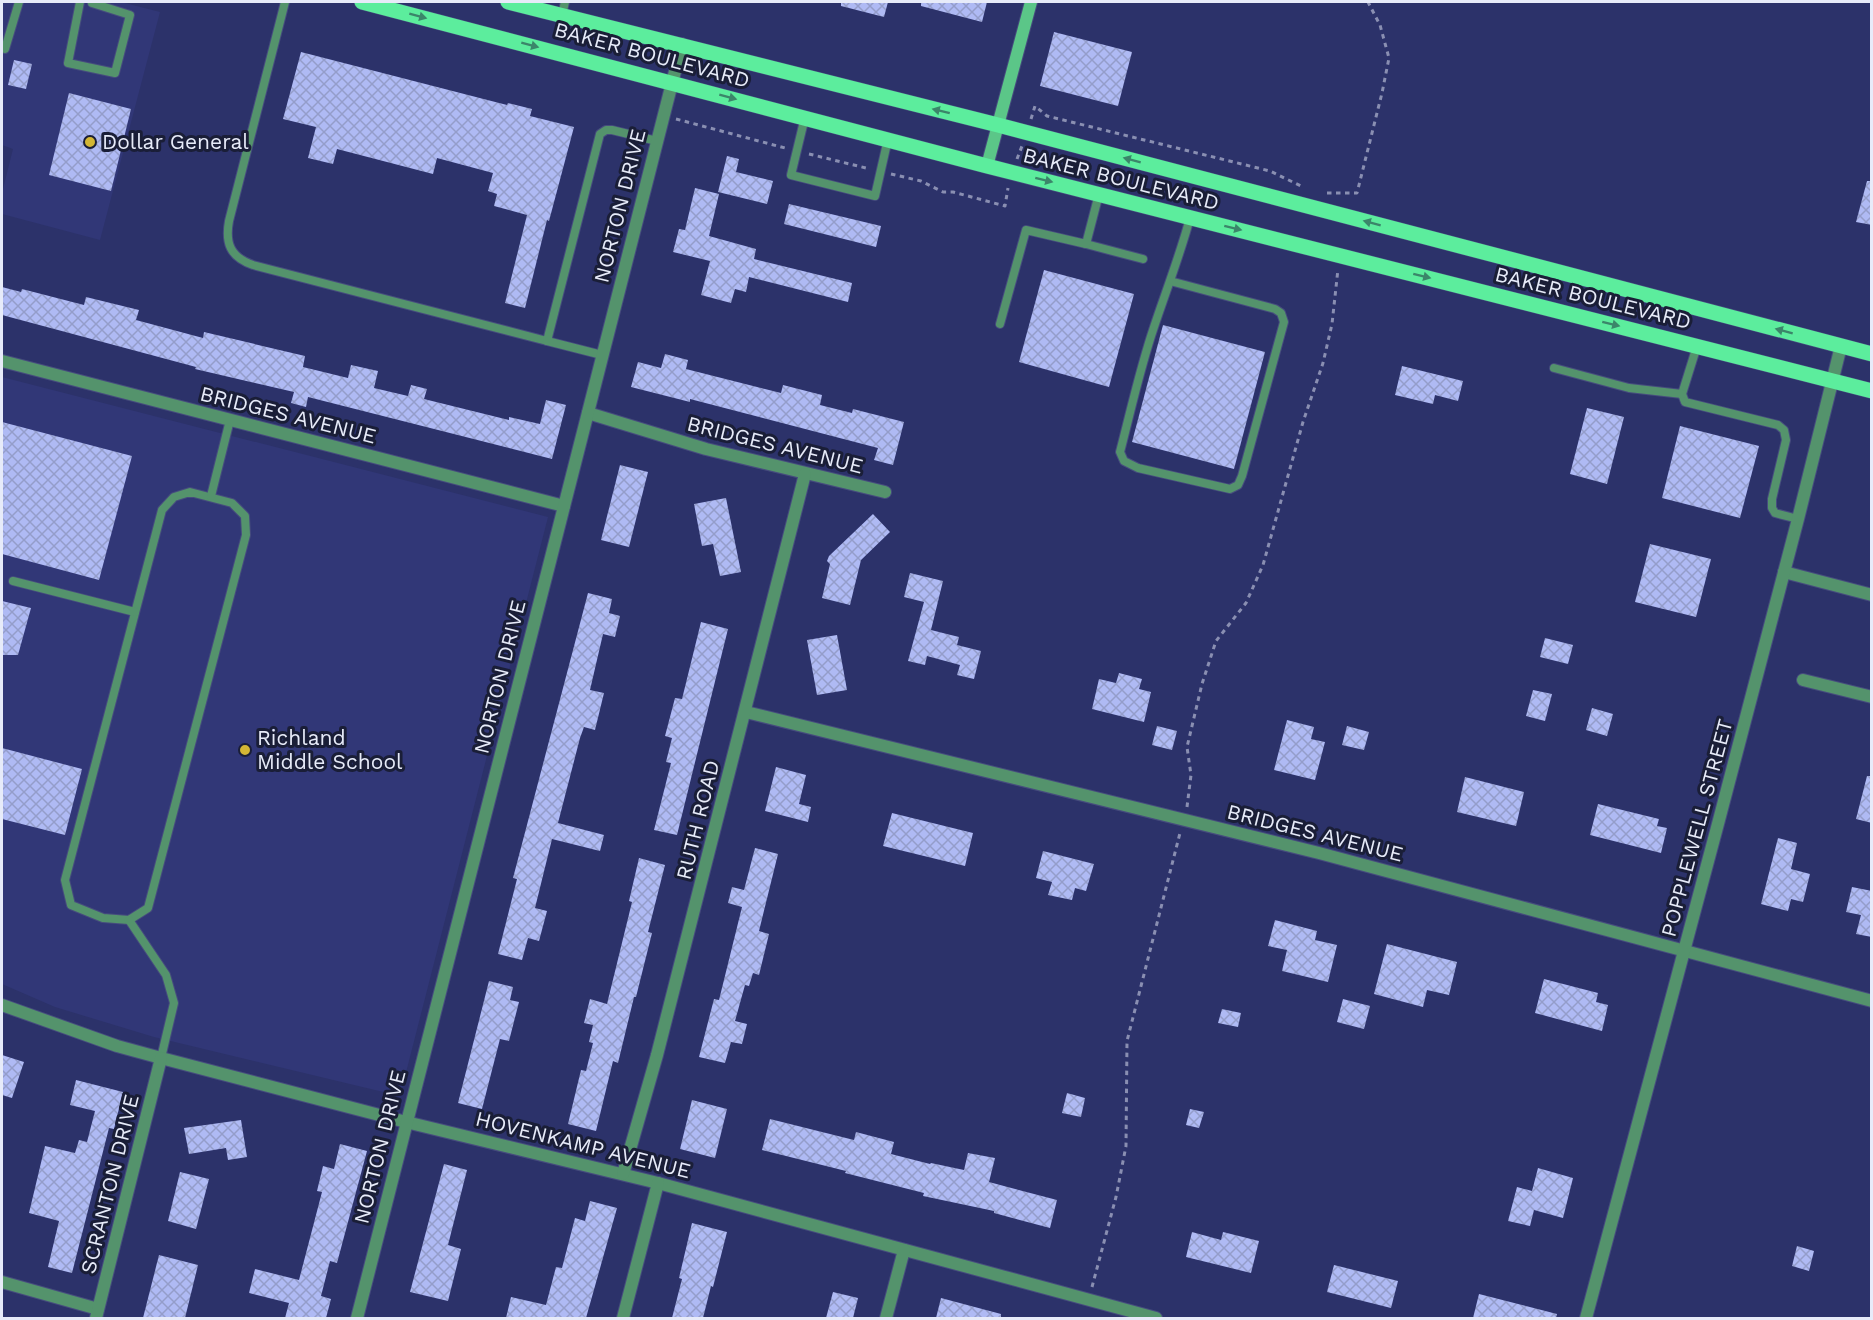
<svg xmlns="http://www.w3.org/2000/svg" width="1873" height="1320" viewBox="0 0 1873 1320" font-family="'Work Sans',sans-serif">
	<defs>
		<pattern id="building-cross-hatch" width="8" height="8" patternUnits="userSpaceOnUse" patternTransform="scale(1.5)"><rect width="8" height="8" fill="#afbaf4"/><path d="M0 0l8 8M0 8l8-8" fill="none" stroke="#949dca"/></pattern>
	</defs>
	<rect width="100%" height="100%" fill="#2c326a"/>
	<g fill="#313777">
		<path d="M2,2H121L160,12L100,240L2,214V193L13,149L2,145Z"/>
		<path d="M2,377L548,517L400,1096L154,1037L55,1007L2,984Z"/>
	</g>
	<g fill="url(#building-cross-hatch)">
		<path d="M841,2H888L884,17L841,6Z"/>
		<path d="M921,2H987L982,22L921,6Z"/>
		<path d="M1054,32L1132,52L1118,106L1040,86Z"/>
		<path d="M301,52L507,105L508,103L532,109L530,116L574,127L549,221L547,220L525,308L505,303L527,215L494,206L497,194L488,191L493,173L437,158L433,174L337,149L333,164L308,158L316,127L283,119Z"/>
		<path d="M14,60L32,64L26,89L8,85Z"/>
		<path d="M69,93L131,109L111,191L49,175Z"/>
		<path d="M727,156L739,159L736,172L773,181L767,204L718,192Z"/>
		<path d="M1867,181H1872V225L1856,222Z"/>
		<path d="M695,188L719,194L709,236L756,249L754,259L852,283L848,302L749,277L746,292L735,289L731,303L701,295L710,261L673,252L679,229L685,230Z"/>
		<path d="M789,204L881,226L876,247L784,224Z"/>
		<path d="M1044,270L1134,294L1109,387L1019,362Z"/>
		<path d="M2,287L21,292L22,289L84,305L86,297L139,310L136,320L203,338L204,332L305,356L303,367L348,378L351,365L378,371L374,388L408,396L411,385L427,389L424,399L509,420V417L540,424L546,400L566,405L552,459L308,397L306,407L291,403L294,392L195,369L196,367L2,315Z"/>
		<path d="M1163,325L1265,352L1234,469L1132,442Z"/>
		<path d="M665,354L688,360L686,369L781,393L783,385L822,395L820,405L852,413L853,409L904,422L893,465L874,460L878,448L690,399V402L631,387L638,362L661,368Z"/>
		<path d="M1402,366L1463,381L1458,401L1435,395L1433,404L1395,395Z"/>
		<path d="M1587,408L1624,417L1607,484L1570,474Z"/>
		<path d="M2,422L132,456L99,580L2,554Z"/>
		<path d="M1680,426L1759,446L1740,518L1662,498Z"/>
		<path d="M620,465L648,472L629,547L601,540Z"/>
		<path d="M726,498L741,572L720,576L713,544L702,546L694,504Z"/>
		<path d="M873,514L890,532L861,560L850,605L822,598L830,564L827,561L829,556Z"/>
		<path d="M1650,544L1711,559L1696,617L1635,602Z"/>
		<path d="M910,573L943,581L931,630L959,637L957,645L981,651L974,679L957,675L960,665L927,656L925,665L908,661L924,602L904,597Z"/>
		<path d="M588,593L612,599L609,613L620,616L615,637L603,634L590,690L604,693L595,730L584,727L580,738L558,823L604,835L600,851L552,839L535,908L547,911L539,941L528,938L522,960L498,954L517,879L513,878Z"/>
		<path d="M2,601L31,608L18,655H2Z"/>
		<path d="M701,622L728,629L677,835L654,830L671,763L666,762L672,738L665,736L675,698L682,699Z"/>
		<path d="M837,635L847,690L817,695L807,640Z"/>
		<path d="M1545,638L1573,645L1568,664L1540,657Z"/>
		<path d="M1119,673L1142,679L1139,689L1151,692L1144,722L1092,709L1099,679L1116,683Z"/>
		<path d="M1533,690L1552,694L1545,721L1526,716Z"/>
		<path d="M1592,708L1613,714L1607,736L1586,730Z"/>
		<path d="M1287,720L1314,727L1311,739L1325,742L1315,780L1274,770Z"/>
		<path d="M1157,726L1177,731L1172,750L1152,745Z"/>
		<path d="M1347,726L1369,732L1364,750L1342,745Z"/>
		<path d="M2,748L82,769L65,835L2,819Z"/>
		<path d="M776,767L806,775L799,804L811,807L808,822L765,811Z"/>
		<path d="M1867,776H1872V823L1856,819Z"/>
		<path d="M1465,777L1524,792L1516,826L1457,812Z"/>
		<path d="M1598,804L1659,819L1657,826L1667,828L1661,853L1590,835Z"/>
		<path d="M892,813L973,833L965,866L883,846Z"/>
		<path d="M1778,838L1797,843L1791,869L1810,874L1803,902L1791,899L1788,911L1761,904Z"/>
		<path d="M755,848L778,854L759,931L769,934L759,975L753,973L749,986L745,985L735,1021L747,1024L742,1044L731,1042L725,1063L699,1057L714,999L719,1000L742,907L728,903L732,887L744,890Z"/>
		<path d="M1043,851L1094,864L1086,891L1075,888L1072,900L1048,895L1052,882L1036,878Z"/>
		<path d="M639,858L665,865L648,932L652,933L636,997H634L618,1063L613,1061L596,1131L568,1124L581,1070L586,1071L593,1043L589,1042L593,1025L584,1023L590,999L607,1004L632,902L629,901Z"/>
		<path d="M1852,887L1872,891V937L1856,934L1861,915L1846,912Z"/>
		<path d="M1275,920L1317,931L1315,940L1337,945L1328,982L1282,971L1287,950L1268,946Z"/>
		<path d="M1387,944L1457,962L1449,995L1427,990L1423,1007L1374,994Z"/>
		<path d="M1544,979L1598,993L1596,1002L1608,1005L1602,1031L1535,1013Z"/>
		<path d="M489,981L513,987L510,1000L519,1002L509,1041L500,1039L482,1109L458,1103Z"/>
		<path d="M1343,999L1370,1006L1364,1029L1337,1022Z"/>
		<path d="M1222,1009L1241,1013L1238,1027L1218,1023Z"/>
		<path d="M2,1055L24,1062L12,1098L2,1095Z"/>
		<path d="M76,1080L123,1092L114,1129L109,1128L72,1273L48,1267L59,1221L29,1213L45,1146L75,1153L79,1140L87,1142L95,1111L70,1105Z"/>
		<path d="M1067,1093L1085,1098L1081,1117L1062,1113Z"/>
		<path d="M692,1100L727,1109L715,1158L680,1149Z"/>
		<path d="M1190,1109L1204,1112L1199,1128L1186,1125Z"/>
		<path d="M770,1119L854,1140L856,1132L894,1142L891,1154L930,1164L931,1163L964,1170L968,1153L995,1158L989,1182L1057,1200L1050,1228L994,1213V1211L923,1196L924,1193L845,1173L846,1171L762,1150Z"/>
		<path d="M241,1120L247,1157L228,1160L226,1148L189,1154L184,1128Z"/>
		<path d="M340,1144L367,1151L337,1263L330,1261L321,1296L331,1299L326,1318H285L289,1303L249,1293L255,1269L299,1280L322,1192L317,1191L323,1166L334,1169Z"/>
		<path d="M444,1164L467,1170L448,1245L461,1249L448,1301L410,1292Z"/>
		<path d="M1538,1168L1573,1178L1563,1218L1534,1210L1530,1226L1508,1221L1517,1187L1532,1191Z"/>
		<path d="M180,1172L209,1179L196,1229L168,1221Z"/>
		<path d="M590,1201L617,1208L586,1318H506L511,1297L546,1305L556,1267L562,1268L575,1218L585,1221Z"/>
		<path d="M692,1223L727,1232L713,1287L711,1286L703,1318H672L682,1279L679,1278Z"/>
		<path d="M1192,1232L1221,1240L1223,1232L1259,1241L1251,1273L1186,1257Z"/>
		<path d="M1797,1246L1814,1251L1809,1271L1792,1266Z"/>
		<path d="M159,1255L198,1265L185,1318H143Z"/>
		<path d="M1334,1265L1398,1281L1391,1308L1327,1292Z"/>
		<path d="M833,1292L858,1298L853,1318H826Z"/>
		<path d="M1479,1294L1557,1314L1556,1318H1473Z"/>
		<path d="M941,1298L1001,1314V1318H936Z"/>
	</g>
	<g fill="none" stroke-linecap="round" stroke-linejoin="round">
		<defs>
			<g id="service">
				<path d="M80,2L68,63L115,73L130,15L92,3"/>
				<path d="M285,2L229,221C225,243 230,257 253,265L547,341"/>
				<path d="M562,15L565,2"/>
				<path d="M2,48L5,49L19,2"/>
				<path d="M805,117L791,175L875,196L888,139"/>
				<path d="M1086,244L1143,259"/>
				<path d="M1170,281L1275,309L1281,313L1284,322L1242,476L1238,485L1230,489L1138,468L1124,461L1120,452C1131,410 1140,368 1154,327C1166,291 1180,255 1190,218"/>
				<path d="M1000,324L1026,230L1086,244L1099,194"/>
				<path d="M1697,346L1682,394L1685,402L1778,425L1784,430L1786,440L1772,499V508L1775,513L1798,519"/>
				<path d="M602,355L547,341L600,134L606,130H612L657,141"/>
				<path d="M1554,368L1629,388L1682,394"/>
				<path d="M190,492L232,503L245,516L246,535L148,908L129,920L103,918L71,905L65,880L162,510L174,497Z"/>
				<path d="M211,496L230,420"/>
				<path d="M13,581L135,612"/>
				<path d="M129,920L166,975L174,1003L161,1058"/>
			</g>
			<g id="minor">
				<path d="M2,361L564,506"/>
				<path d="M588,413L706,449L885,492"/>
				<path d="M1784,572L1872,595"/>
				<path d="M1803,680L1872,697"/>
				<path d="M746,712L1319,853L1872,1001"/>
				<path d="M2,1005L117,1046L161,1058L406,1122L658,1183L1156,1318"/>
				<path d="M623,1174L657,1055L805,474"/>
				<path d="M2,1282L98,1309"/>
				<path d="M96,1318L161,1058"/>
				<path d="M623,1318L658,1183"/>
				<path d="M886,1318L904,1250"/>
			</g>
			<g id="tertiary">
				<path d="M357,1318L682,44"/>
				<path d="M1586,1318L1719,820L1798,519L1841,346"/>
			</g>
			<path id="secondary" d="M987,166L1031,2"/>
			<g id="primary">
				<path d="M362,2L987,166L1872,391"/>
				<path d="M508,2L998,125L1872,354"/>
			</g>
		</defs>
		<use href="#service" stroke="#464c7e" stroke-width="10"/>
		<use href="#minor" stroke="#464c7e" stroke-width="14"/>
		<use href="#tertiary" stroke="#464c7e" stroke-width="14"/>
		<use href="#secondary" stroke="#464c7e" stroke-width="14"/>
		<use href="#primary" stroke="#464c7e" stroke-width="16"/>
		<g stroke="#8a8fb2" stroke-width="3" stroke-dasharray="4.5 4.5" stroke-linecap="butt">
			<path d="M676,119L785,148"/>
			<path d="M1031,119L1035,106L1047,116L1270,171L1303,187"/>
			<path d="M809,154L870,169"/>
			<path d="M1017,159L1022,146"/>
			<path d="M891,174L921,181L943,192H953L1005,206L1008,188"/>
			<path d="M1327,193H1357L1382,93L1389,58L1380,25L1368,2"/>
			<path d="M1187,807L1191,775L1187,747L1202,684L1216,641L1246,603L1263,565L1303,422L1323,363L1332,324L1338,269"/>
			<path d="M1092,1287L1116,1197L1126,1146L1127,1041L1180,833"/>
		</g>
		<use href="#service" stroke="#54936c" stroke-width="8"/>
		<use href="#minor" stroke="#54936c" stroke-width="12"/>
		<use href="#tertiary" stroke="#54936c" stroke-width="12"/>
		<use href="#secondary" stroke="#5bc688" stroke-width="12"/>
		<use href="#primary" stroke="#5ced9d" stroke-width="15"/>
	</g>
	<defs><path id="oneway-solid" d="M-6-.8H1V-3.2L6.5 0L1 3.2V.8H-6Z" transform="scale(1.5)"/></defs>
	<g fill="#3b866a">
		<use href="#oneway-solid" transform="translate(418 16) rotate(15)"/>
		<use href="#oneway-solid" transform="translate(530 45) rotate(15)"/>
		<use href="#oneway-solid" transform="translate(728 97) rotate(15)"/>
		<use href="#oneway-solid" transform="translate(941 111) rotate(-166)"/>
		<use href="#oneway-solid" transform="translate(1132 160) rotate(-165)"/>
		<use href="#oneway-solid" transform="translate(1044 180) rotate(14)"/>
		<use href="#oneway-solid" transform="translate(1372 223) rotate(-165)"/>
		<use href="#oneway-solid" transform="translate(1233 228) rotate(14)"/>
		<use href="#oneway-solid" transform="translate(1422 276) rotate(14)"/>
		<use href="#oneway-solid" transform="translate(1611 324) rotate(14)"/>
		<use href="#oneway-solid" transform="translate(1784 331) rotate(-165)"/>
	</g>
	<g fill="#d3b635" stroke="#1a1e37" stroke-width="2">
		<circle cx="90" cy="142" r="6"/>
		<circle cx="245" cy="750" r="6"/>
	</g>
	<g text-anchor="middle" stroke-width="6" stroke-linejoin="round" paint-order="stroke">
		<g font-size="21" fill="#e7ebf9" stroke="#1a1e37">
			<text transform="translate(652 55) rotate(15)" y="7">BAKER BOULEVARD</text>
			<text transform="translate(1121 179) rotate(14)" y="7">BAKER BOULEVARD</text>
			<text transform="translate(620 206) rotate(-76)" y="7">NORTON DRIVE</text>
			<text transform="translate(1593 298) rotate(14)" y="7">BAKER BOULEVARD</text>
			<text transform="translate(288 415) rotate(14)" y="7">BRIDGES AVENUE</text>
			<text transform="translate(775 445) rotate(14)" y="7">BRIDGES AVENUE</text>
			<text transform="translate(500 677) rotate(-76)" y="7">NORTON DRIVE</text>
			<text transform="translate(698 820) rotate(-76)" y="7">RUTH ROAD</text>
			<text transform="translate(1697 828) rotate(-75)" y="7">POPPLEWELL STREET</text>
			<text transform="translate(1315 833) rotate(14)" y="7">BRIDGES AVENUE</text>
			<text transform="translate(583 1145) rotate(14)" y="7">HOVENKAMP AVENUE</text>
			<text transform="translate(380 1147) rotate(-76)" y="7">NORTON DRIVE</text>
			<text transform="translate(110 1184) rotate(-76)" y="7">SCRANTON DRIVE</text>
		</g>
		<g font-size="21" fill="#e7ebf9" stroke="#1a1e37" text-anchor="start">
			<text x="102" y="149">Dollar General</text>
			<text x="257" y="745">Richland<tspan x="257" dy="24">Middle School</tspan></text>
		</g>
	</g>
	<rect width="1873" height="1320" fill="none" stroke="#e7ebf9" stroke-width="6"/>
</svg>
